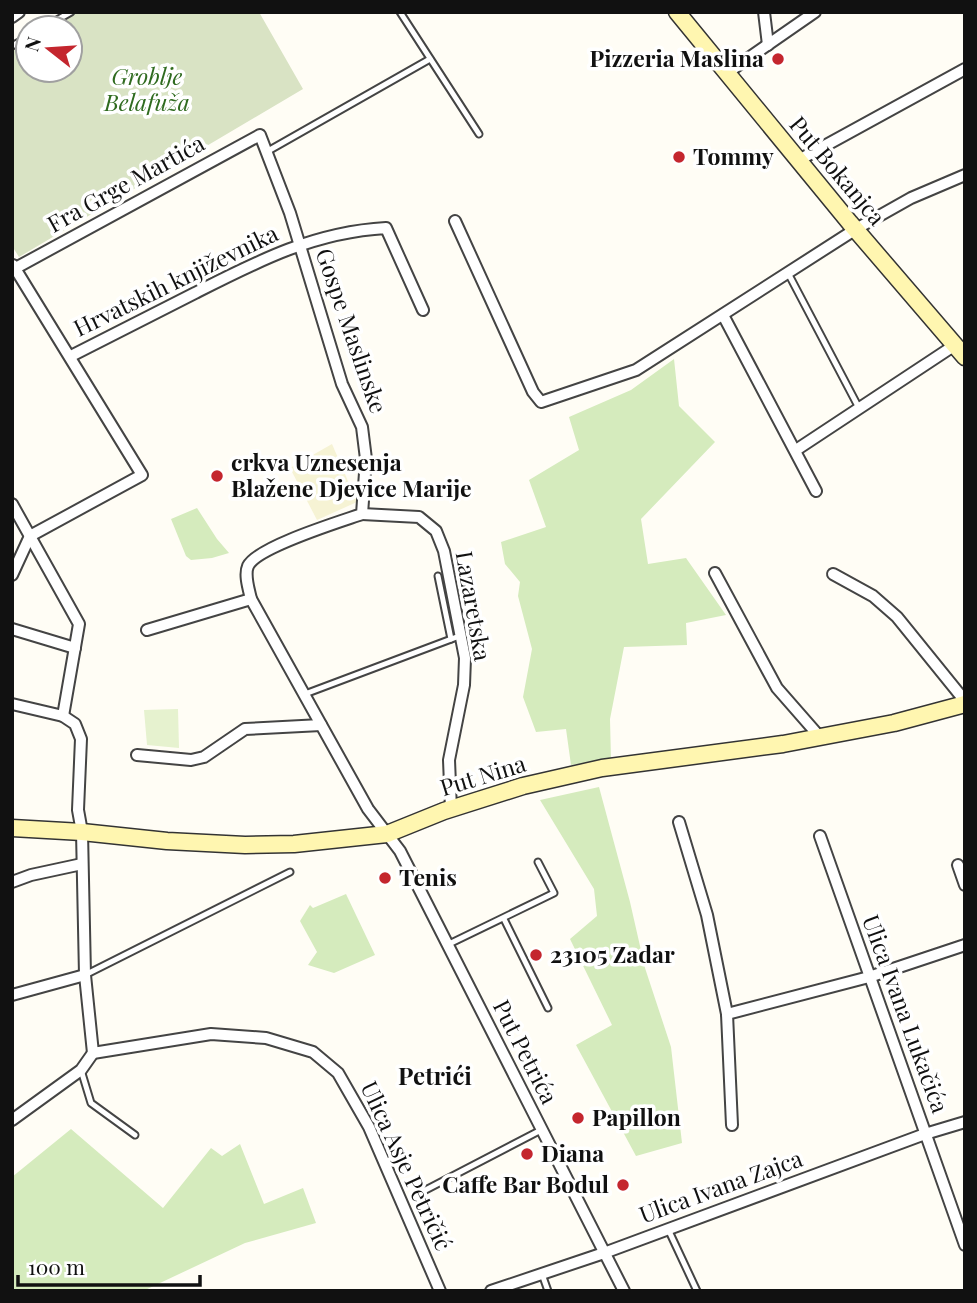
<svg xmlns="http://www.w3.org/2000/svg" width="977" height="1303" viewBox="0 0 977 1303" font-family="'Playfair Display',serif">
	<rect width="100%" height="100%" fill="#fffdf5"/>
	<path fill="#f6f3d4" d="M332,444L357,502L317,520L290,468Z"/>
	<g fill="#d5ebbd">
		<path d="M674,359L679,406L715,442L641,519L648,564L686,558L726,615L686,623L687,645L624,647L610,719L611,760L571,765L566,729L536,732L523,697L532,649L518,596L520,582L505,564L501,542L546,527L529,480L579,450L569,417L631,390Z"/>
		<path d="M197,508L217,539L229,553L212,558L191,560L186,556L171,519Z"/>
		<path d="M599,787L630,902L645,968L671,1047L682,1143L636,1156L576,1045L612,1025L570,939L597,916L594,889L540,800Z"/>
		<path d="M346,894L375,955L334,973L308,965L317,952L300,921L310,905L313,908Z"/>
		<path d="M71,1129L163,1208L211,1148L222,1156L240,1144L264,1204L303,1188L316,1223L245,1243L143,1291H12V1177Z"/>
	</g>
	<path fill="#d9e3c4" d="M78,12H259L303,89L19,257L12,246V49L28,40V70H70V28H50Z"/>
	<path fill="#e6f2cf" d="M178,709L179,748L147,745L144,710Z"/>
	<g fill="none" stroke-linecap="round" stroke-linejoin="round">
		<defs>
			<g id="service">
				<path d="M400,12L479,134"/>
				<path d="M43,28L71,12"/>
				<path d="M12,46L28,37"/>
				<path d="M268,151L430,59"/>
				<path d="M788,273L859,408"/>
				<path d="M438,576L451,639"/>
				<path d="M305,694L462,635"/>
				<path d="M504,919L548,1008"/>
				<path d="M447,945L554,893L538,862"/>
				<path d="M85,975L290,872"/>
				<path d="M81,1070L91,1103L135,1135"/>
				<path d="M414,1196L541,1130"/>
				<path d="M668,1229L697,1291"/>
				<path d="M542,1274L548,1291"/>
			</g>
			<g id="minor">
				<path d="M764,12L768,45"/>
				<path d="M12,17L19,12"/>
				<path d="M727,73L815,12"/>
				<path d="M799,160L965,69"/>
				<path d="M455,221L533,392L541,402L636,370L856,229L911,198L965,175"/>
				<path d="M12,270L260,135L290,213L342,384L362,427L366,459L362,514C339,522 257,547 248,566C244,575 249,590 251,599L368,809L400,851L624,1291"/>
				<path d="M723,315L816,491"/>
				<path d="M71,356C112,335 154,314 195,293C258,261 314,232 386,228L423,310"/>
				<path d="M796,450L955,345"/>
				<path d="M12,504L79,624L63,716"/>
				<path d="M362,514L419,517L436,531L444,551L465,658L464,685L449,760L451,809"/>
				<path d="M715,573L777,688L819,736"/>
				<path d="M833,574L873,596L897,617L965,701"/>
				<path d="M12,575L30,536L142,475L13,265"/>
				<path d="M12,629L75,648"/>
				<path d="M147,630L251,599"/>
				<path d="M12,704L63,716L75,724L81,739L78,810L82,832L85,975L93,1053L211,1034L266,1038L313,1052L338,1073L369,1127L440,1291"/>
				<path d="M137,755L191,760L204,757L245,729L321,725"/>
				<path d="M679,822L707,915L727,1014L732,1125"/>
				<path d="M820,836L965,1245"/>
				<path d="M958,865L965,885"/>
				<path d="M12,882L31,875L82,864"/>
				<path d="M12,995L85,975"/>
				<path d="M727,1014L869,977L965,945"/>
				<path d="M12,1120L81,1070L93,1053"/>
				<path d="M491,1291L604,1253L925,1134L965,1122"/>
			</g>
			<g id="secondary">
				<path d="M677,12L850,223L965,357"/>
				<path d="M12,828L82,832L167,841L245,845L294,844L387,834L444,811L523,786L602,768L783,744L894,723L965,704"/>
			</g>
		</defs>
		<use href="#service" stroke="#444" stroke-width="9"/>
		<use href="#minor" stroke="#444" stroke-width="14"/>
		<use href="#secondary" stroke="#333" stroke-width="19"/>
		<use href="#service" stroke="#fff" stroke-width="5"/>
		<use href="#minor" stroke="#fff" stroke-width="10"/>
		<use href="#secondary" stroke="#fff6b0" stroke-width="16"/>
	</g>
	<g fill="#c4262e" stroke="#fff" stroke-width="2.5">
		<circle cx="778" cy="59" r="7"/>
		<circle cx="679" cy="157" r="7"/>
		<circle cx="217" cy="476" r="7"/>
		<circle cx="385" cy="878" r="7"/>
		<circle cx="536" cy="955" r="7"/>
		<circle cx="578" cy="1118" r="7"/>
		<circle cx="527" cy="1154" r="7"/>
		<circle cx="623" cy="1185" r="7"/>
	</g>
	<g text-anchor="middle" stroke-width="7" stroke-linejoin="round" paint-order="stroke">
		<g font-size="23" font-weight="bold" fill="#111" stroke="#fff" text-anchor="start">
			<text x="764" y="67" text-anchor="end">Pizzeria Maslina</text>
			<text x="693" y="165">Tommy</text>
			<text x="231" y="471">crkva Uznesenja<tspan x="231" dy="26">Blažene Djevice Marije</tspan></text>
			<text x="399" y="886">Tenis</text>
			<text x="550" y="963">23105 Zadar</text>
			<text x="592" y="1126">Papillon</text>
			<text x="541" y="1162">Diana</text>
			<text x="609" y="1193" text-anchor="end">Caffe Bar Bodul</text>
		</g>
		<g font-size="23" font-style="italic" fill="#2f6b1f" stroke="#fff">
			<text x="147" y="85">Groblje<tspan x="147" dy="26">Belafuža</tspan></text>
		</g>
		<g font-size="23" fill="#111" stroke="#fff">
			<text transform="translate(837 171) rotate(50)" y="8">Put Bokanjca</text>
			<text transform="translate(126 184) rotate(-29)" y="8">Fra Grge Martića</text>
			<text transform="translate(176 281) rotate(-26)" y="8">Hrvatskih književnika</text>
			<text transform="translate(351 331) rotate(71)" y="8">Gospe Maslinske</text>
			<text transform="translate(473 606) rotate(80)" y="8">Lazaretska</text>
			<text transform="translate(483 776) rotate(-17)" y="8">Put Nina</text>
			<text transform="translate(905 1014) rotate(70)" y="8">Ulica Ivana Lukačića</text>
			<text transform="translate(525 1052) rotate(63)" y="8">Put Petrića</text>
			<text transform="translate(406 1166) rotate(65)" y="8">Ulica Asje Petričić</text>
			<text transform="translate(721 1187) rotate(-20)" y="8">Ulica Ivana Zajca</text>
		</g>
		<g font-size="24" font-weight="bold" fill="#111" stroke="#fff">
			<text x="435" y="1085">Petrići</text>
		</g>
	</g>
	<rect width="977" height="1303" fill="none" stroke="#111111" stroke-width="28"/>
	<g transform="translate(49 49) rotate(287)"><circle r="33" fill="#ffffff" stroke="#a0a0a0" stroke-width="2"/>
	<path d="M0-5L12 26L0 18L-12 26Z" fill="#c4262e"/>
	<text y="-10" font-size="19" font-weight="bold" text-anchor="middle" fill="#111111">N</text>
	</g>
	<path d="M18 1275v10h182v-10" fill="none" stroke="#111111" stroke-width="3.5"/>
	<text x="28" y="1275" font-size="21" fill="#111111" stroke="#ffffff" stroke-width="5" paint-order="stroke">100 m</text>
</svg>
